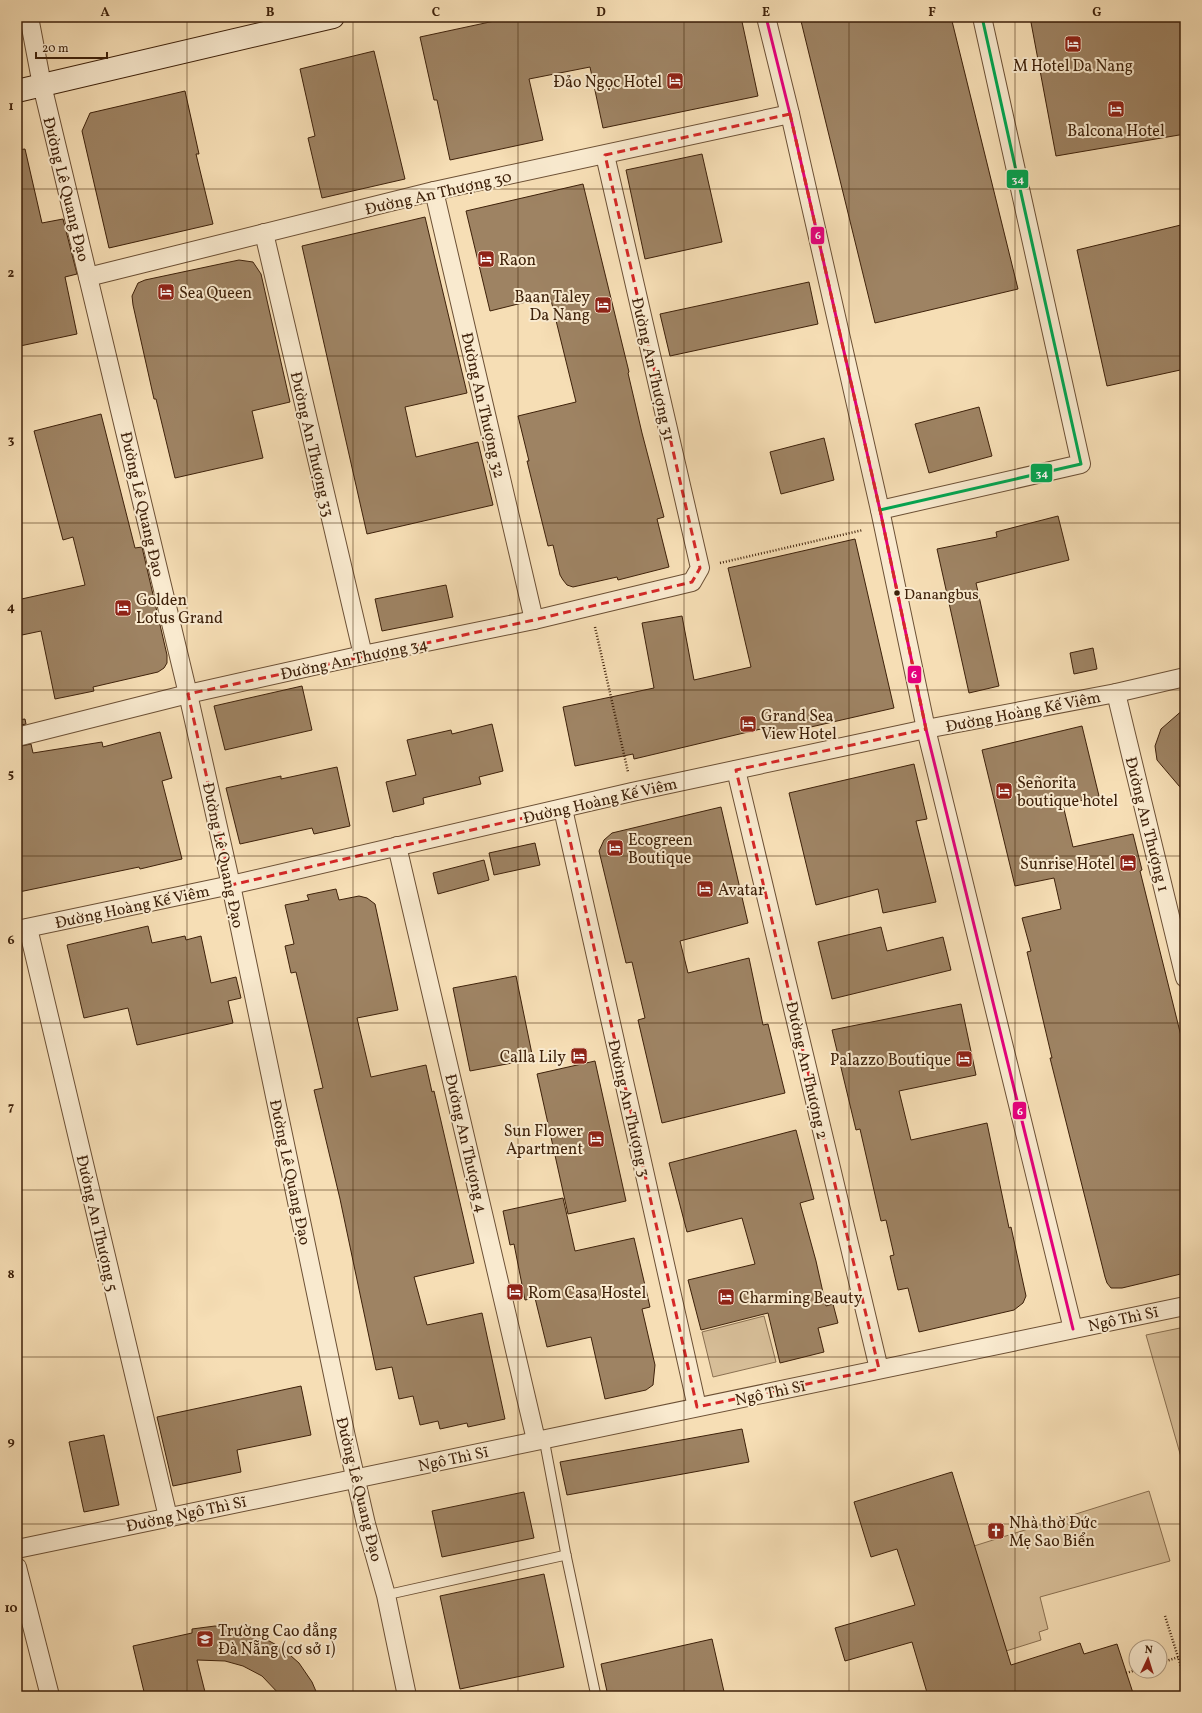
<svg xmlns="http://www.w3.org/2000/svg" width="1202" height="1713" viewBox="0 0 1202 1713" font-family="Vollkorn,serif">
	<rect width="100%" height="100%" fill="#f6deb5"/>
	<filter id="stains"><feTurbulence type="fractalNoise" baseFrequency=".005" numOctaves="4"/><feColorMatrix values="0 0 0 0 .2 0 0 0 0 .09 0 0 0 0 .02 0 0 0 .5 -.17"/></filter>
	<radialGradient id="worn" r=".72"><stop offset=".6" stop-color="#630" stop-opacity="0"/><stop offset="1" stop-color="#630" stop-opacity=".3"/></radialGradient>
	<g fill="#d7be98" stroke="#8a7051">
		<path d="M764,1316L776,1362L713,1377L702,1332Z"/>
		<path d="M1185,1327V1471L1146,1335Z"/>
		<path d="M1149,1491L1170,1561L1040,1597L1048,1629L1039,1632L1041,1640L1006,1651L974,1546Z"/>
	</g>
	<g fill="#9e8363" stroke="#3e210a">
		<path d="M513,17H741L758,96L603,128L590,67L529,79L543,140L450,160L437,100H434L420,37Z"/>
		<path d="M800,17H951L1018,289L875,323Z"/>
		<path d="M1030,17H1185V134L1056,156Z"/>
		<path d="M374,51L405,179L322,198L308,138L315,136L300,69Z"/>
		<path d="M185,91L199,154H196L213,224L109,248L82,131L90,113Z"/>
		<path d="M25,149L42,223L63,219L77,274L65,277L77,334L20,346L17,332V150Z"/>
		<path d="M702,154L722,242L645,259L626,170Z"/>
		<path d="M583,184L629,372L628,373L642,433L664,517L657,519L669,567L618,580L617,577L573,587L567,585L563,580L560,575L553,545L548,546L527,461H529L518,416L576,402L550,296L490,311L466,211Z"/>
		<path d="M425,217L467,393L405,407L416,457L478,442L493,505L367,534L302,246Z"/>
		<path d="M1185,224V369L1107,386L1077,250Z"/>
		<path d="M239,260L253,262L261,274L290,402L252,411L263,458L175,478L156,399H154L133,305L132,296L138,283L145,280Z"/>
		<path d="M809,282L818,324L670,356L660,314Z"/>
		<path d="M979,407L992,456L929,473L915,424Z"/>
		<path d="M101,414L135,548L142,547L167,655V663L164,668L158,672L93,687L94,691L55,699L41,631L22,635L17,613V600L85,585L73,537L63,540L34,431Z"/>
		<path d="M824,438L834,480L781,494L770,452Z"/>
		<path d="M1058,516L1069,560L976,583L999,686L969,693L937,549L997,537L996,532Z"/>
		<path d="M855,539L894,708L767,737L765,728L634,759L633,754L575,766L563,707L654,688L642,623L682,616L694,680L751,667L728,568Z"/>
		<path d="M446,585L453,617L382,631L375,599Z"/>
		<path d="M1093,648L1097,669L1074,674L1070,653Z"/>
		<path d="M302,686L312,730L225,750L214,706Z"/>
		<path d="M1185,708V793L1157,760L1155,746L1161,729Z"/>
		<path d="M25,719L26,724L17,726V720Z"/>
		<path d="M492,724L503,771L479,777L481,784L423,798L424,804L393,812L386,782L416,775L407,740L451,730L452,734Z"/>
		<path d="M1082,726L1099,796L1063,805L1073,847L1133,834L1142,870L1140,871L1185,1052V1273L1122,1288H1111L1107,1283L1105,1277L1050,1058H1052L1027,952L1031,951L1022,918L1061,909L1054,878L1015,886L982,750Z"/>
		<path d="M160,732L172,778L162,781L182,859L140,869L139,867L19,892L17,882V747L31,744L33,753L102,742L103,747Z"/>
		<path d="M914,764L927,819L916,821L936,902L883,913L878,889L816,905L789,793Z"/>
		<path d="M337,767L350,826L314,834L312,828L240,844L226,788L281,776V779Z"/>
		<path d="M721,807L748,923L680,941L688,973L749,958L763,1025L768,1024L785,1093L662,1123L638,1020L645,1018L632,962L626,963L599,851L604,840L612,833Z"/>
		<path d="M535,843L540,865L494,875L489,853Z"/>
		<path d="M484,860L489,880L438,894L433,873Z"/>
		<path d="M336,889L339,900L359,896L367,898L375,904L398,1010L357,1018L371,1077L426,1065L432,1092L434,1091L474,1263L414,1277L427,1325L482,1313L505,1419L468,1427L467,1423L440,1429L438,1421L420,1425L413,1396L399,1399L392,1367L376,1370L340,1199L314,1090L323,1088L296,972L291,973L285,946L294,944L285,905L309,900L307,895Z"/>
		<path d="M148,926L152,943L185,936L186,940L201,936L211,983L236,977L241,998L228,1001L233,1023L137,1045L128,1008L84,1018L67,945Z"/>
		<path d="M881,927L887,951L943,937L951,970L832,999L818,942Z"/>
		<path d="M516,976L533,1059L470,1071L453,988Z"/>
		<path d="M961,1004L976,1075L899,1091L911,1140L987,1123L1009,1228L1011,1227L1026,1296L1023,1303L1014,1310L919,1332L908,1288L898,1290L890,1256L894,1255L886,1220L881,1221L860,1129L856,1130L832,1030Z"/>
		<path d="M595,1061L626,1201L568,1214L537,1074Z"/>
		<path d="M796,1130L814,1199L800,1203L816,1261L826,1306L833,1304L838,1323L818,1328L824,1352L780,1363L768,1313L701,1330L688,1280L755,1264L742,1218L687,1232L669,1163Z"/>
		<path d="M563,1198L575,1251L634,1238L650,1307L642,1309L655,1365L653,1385L646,1390L605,1399L591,1337L547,1347L535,1298L525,1300L514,1244L510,1245L503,1211Z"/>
		<path d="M301,1386L311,1435L237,1450L241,1472L173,1486L157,1417Z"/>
		<path d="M742,1429L749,1462L567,1495L560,1462Z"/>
		<path d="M104,1435L119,1505L84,1512L69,1442Z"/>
		<path d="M952,1472L1011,1665L1080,1643L1084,1654L1117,1644L1134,1696H928L912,1642L845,1661L835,1628L915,1605L897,1549L871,1557L854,1502Z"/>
		<path d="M524,1492L534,1538L442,1557L432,1511Z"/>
		<path d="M544,1574L564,1667L460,1689L440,1596Z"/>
		<path d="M215,1626L238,1630L260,1636L282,1648L299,1663L312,1682L318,1696H281L262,1676L243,1666L225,1661L197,1660L206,1696H145L133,1646L192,1633V1629Z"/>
		<path d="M712,1639L725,1696H608L601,1664Z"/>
	</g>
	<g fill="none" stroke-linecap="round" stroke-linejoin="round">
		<defs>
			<g id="lane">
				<path d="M544,1439L566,1555L596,1696"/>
				<path d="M386,1595L566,1555"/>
			</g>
			<g id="street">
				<path d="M29,17L42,85L188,694L231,885L346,1437L366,1524L386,1595L407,1696"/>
				<path d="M766,17L790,114L880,510L926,729L1073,1329"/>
				<path d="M434,191L534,620"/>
				<path d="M264,233L363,655"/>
				<path d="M88,277L434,191L790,114"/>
				<path d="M880,510L1081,464L982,17"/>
				<path d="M1116,693L1185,978"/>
				<path d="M17,737L188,694L363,655L534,620L692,582L700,568L605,155"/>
				<path d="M736,770L879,1369"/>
				<path d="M563,809L697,1407"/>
				<path d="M397,846L536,1440"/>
				<path d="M28,928L168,1517"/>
				<path d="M17,930L231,885L632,792L926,729L1116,693L1185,677"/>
				<path d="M17,1549L1185,1306"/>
				<path d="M17,1567L50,1696"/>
			</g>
			<path id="secondary" d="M17,91L333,17"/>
		</defs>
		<use href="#lane" stroke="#6c5035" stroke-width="11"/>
		<use href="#street" stroke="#6c5035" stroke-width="20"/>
		<use href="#secondary" stroke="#3e210a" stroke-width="24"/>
		<g stroke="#3e210a" stroke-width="2.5" stroke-dasharray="1 2" stroke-linecap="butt">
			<path d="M720,563L863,530"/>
			<path d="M595,627L628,772"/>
			<path d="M1165,1616L1185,1679"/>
			<path d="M1160,1663L1185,1655"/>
			<path d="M1126,1673L1136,1670"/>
		</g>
		<use href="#lane" stroke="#f9eacf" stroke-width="9"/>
		<use href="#street" stroke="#f9eacf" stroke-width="18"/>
		<use href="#secondary" stroke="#f9eacf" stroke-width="22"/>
		<defs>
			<path id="bus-1" d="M766,17L790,114L880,510L926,729L1073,1329"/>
			<path id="bus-2" d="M880,510L1081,464L982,17"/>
		</defs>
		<use href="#bus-1" stroke="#f9eacf" stroke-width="6"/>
		<use href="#bus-2" stroke="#f9eacf" stroke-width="6"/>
		<use href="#bus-1" stroke="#e5007d" stroke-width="3"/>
		<use href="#bus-2" stroke="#00a651" stroke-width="3"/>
	</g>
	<path fill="none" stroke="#d62828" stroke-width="3" stroke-dasharray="8 5" stroke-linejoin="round" d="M790,114L880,510L926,729L736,770L879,1369L697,1407L563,809L231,885L188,694L534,620L692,582L700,568L605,155Z"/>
	<path fill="none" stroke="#3e210a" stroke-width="1" stroke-opacity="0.55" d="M187,17V1696M353,17V1696M518,17V1696M684,17V1696M849,17V1696M1015,17V1696M17,189H1185M17,356H1185M17,523H1185M17,690H1185M17,856H1185M17,1023H1185M17,1190H1185M17,1357H1185M17,1524H1185"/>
	<defs>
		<symbol id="hotel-square" viewBox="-11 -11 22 22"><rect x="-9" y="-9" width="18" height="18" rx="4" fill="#8f2418" stroke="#f9eacf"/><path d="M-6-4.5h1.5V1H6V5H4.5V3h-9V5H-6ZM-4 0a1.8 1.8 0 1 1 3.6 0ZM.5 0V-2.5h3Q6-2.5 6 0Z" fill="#fff"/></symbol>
		<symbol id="church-square" viewBox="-11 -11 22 22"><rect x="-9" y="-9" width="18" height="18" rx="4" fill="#8f2418" stroke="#f9eacf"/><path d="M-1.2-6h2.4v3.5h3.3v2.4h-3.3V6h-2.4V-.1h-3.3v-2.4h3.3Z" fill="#fff"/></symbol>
		<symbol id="university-square" viewBox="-11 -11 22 22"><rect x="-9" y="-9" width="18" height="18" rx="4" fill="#8f2418" stroke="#f9eacf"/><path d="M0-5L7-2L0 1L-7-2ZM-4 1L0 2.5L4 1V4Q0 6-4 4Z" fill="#fff"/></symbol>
	</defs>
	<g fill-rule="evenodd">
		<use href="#hotel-square" x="1063" y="34" width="20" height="20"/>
		<use href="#hotel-square" x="665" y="71" width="20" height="20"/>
		<use href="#hotel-square" x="1106" y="99" width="20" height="20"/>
		<use href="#hotel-square" x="476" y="249" width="20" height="20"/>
		<use href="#hotel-square" x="156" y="282" width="20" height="20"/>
		<use href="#hotel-square" x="593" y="295" width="20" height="20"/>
		<use href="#hotel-square" x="113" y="598" width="20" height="20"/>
		<use href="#hotel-square" x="738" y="714" width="20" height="20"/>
		<use href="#hotel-square" x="994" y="781" width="20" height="20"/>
		<use href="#hotel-square" x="605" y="838" width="20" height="20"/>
		<use href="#hotel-square" x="1118" y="853" width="20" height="20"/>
		<use href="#hotel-square" x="695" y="879" width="20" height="20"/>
		<use href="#hotel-square" x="569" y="1046" width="20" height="20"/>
		<use href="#hotel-square" x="954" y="1049" width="20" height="20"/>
		<use href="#hotel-square" x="586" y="1129" width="20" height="20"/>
		<use href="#hotel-square" x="505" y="1282" width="20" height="20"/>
		<use href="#hotel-square" x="716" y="1287" width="20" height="20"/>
		<use href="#church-square" x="986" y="1521" width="20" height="20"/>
		<use href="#university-square" x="195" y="1629" width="20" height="20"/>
	</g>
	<circle fill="#3e210a" stroke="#f9eacf" stroke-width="1.5" cx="897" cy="593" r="3.5"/>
	<g text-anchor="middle" stroke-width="4" stroke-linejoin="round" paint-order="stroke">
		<g font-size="15" fill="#3e210a" stroke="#f9eacf" text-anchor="start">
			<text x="904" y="599">Danangbus</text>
		</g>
		<g font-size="16" fill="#3e210a" stroke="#f9eacf" text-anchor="start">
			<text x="1073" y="71" text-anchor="middle">M Hotel Da Nang</text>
			<text x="662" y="87" text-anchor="end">Đảo Ngọc Hotel</text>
			<text x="1116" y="136" text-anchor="middle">Balcona Hotel</text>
			<text x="499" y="265">Raon</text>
			<text x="179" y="298">Sea Queen</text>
			<text x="590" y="302" text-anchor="end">Baan Taley<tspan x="590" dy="18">Da Nang</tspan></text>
			<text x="136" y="605">Golden<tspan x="136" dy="18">Lotus Grand</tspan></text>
			<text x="761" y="721">Grand Sea<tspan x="761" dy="18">View Hotel</tspan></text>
			<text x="1017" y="788">Señorita<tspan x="1017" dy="18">boutique hotel</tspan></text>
			<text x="628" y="845">Ecogreen<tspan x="628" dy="18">Boutique</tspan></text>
			<text x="1115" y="869" text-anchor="end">Sunrise Hotel</text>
			<text x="718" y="895">Avatar</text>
			<text x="566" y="1062" text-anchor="end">Calla Lily</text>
			<text x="951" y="1065" text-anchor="end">Palazzo Boutique</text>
			<text x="583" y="1136" text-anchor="end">Sun Flower<tspan x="583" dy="18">Apartment</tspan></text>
			<text x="528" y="1298">Rom Casa Hostel</text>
			<text x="739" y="1303">Charming Beauty</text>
			<text x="1009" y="1528">Nhà thờ Đức<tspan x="1009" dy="18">Mẹ Sao Biển</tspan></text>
			<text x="218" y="1636">Trường Cao đẳng<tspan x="218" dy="18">Đà Nẵng (cơ sở 1)</tspan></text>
		</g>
		<g font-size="16" fill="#3e210a" stroke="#f9eacf">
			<text transform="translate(67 189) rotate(76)" y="6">Đường Lê Quang Đạo</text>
			<text transform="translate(438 192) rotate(-13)" y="6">Đường An Thượng 30</text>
			<text transform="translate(654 369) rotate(77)" y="6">Đường An Thượng 31</text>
			<text transform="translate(484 405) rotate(77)" y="6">Đường An Thượng 32</text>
			<text transform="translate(313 444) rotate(77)" y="6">Đường An Thượng 33</text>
			<text transform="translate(143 504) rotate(77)" y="6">Đường Lê Quang Đạo</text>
			<text transform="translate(354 658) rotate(-12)" y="6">Đường An Thượng 34</text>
			<text transform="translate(1023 711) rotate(-11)" y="6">Đường Hoàng Kế Viêm</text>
			<text transform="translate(600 800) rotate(-13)" y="6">Đường Hoàng Kế Viêm</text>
			<text transform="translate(1148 824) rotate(76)" y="6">Đường An Thượng 1</text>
			<text transform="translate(224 855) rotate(78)" y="6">Đường Lê Quang Đạo</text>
			<text transform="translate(132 906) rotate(-12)" y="6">Đường Hoàng Kế Viêm</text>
			<text transform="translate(808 1070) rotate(77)" y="6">Đường An Thượng 2</text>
			<text transform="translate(630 1108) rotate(77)" y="6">Đường An Thượng 3</text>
			<text transform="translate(467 1143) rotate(77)" y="6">Đường An Thượng 4</text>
			<text transform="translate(291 1172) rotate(78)" y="6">Đường Lê Quang Đạo</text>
			<text transform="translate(98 1223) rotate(77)" y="6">Đường An Thượng 5</text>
			<text transform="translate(1123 1318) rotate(-12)" y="6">Ngô Thì Sĩ</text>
			<text transform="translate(770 1392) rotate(-12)" y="6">Ngô Thì Sĩ</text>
			<text transform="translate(453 1458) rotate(-12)" y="6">Ngô Thì Sĩ</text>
			<text transform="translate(360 1489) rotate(76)" y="6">Đường Lê Quang Đạo</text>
			<text transform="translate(186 1513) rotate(-12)" y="6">Đường Ngô Thì Sĩ</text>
		</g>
	</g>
	<g stroke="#f9eacf" stroke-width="1.5">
		<rect x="1006" y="169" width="23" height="20" rx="4" fill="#00a651"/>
		<rect x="810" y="226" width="15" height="19" rx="4" fill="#e5007d"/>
		<rect x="1030" y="463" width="23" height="20" rx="4" fill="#00a651"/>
		<rect x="907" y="665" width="15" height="19" rx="4" fill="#e5007d"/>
		<rect x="1012" y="1101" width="15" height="19" rx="4" fill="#e5007d"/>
	</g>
	<g font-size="11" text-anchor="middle" font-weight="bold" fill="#fff">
		<text x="1018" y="183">34</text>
		<text x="818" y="239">6</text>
		<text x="1042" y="477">34</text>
		<text x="914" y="678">6</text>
		<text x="1020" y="1115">6</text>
	</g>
	<rect width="1202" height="1713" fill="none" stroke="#f6deb5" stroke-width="44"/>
	<g transform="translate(1148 1659) rotate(4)"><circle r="19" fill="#f9eacf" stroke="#ae9a80"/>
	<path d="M0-3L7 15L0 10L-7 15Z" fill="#8f2418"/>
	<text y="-6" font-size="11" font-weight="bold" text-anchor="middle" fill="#3e210a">N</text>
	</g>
	<path d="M36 52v6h71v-6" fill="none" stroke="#3e210a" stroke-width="2"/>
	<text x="42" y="52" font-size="12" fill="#3e210a" stroke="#f9eacf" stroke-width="3" paint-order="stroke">20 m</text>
	<rect x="22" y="22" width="1158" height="1669" fill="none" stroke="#3e210a" stroke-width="1.5"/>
	<g font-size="13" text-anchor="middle" font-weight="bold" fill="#3e210a">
		<text x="105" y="16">A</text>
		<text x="270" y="16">B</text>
		<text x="436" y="16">C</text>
		<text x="601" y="16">D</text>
		<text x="766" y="16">E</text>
		<text x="932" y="16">F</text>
		<text x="1097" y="16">G</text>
		<text x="11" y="110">1</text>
		<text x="11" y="277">2</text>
		<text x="11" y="444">3</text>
		<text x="11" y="611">4</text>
		<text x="11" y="778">5</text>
		<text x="11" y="944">6</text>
		<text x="11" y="1111">7</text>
		<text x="11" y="1278">8</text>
		<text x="11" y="1445">9</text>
		<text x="11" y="1612">10</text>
	</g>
	<rect width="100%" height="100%" filter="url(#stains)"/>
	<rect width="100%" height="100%" fill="url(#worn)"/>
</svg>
